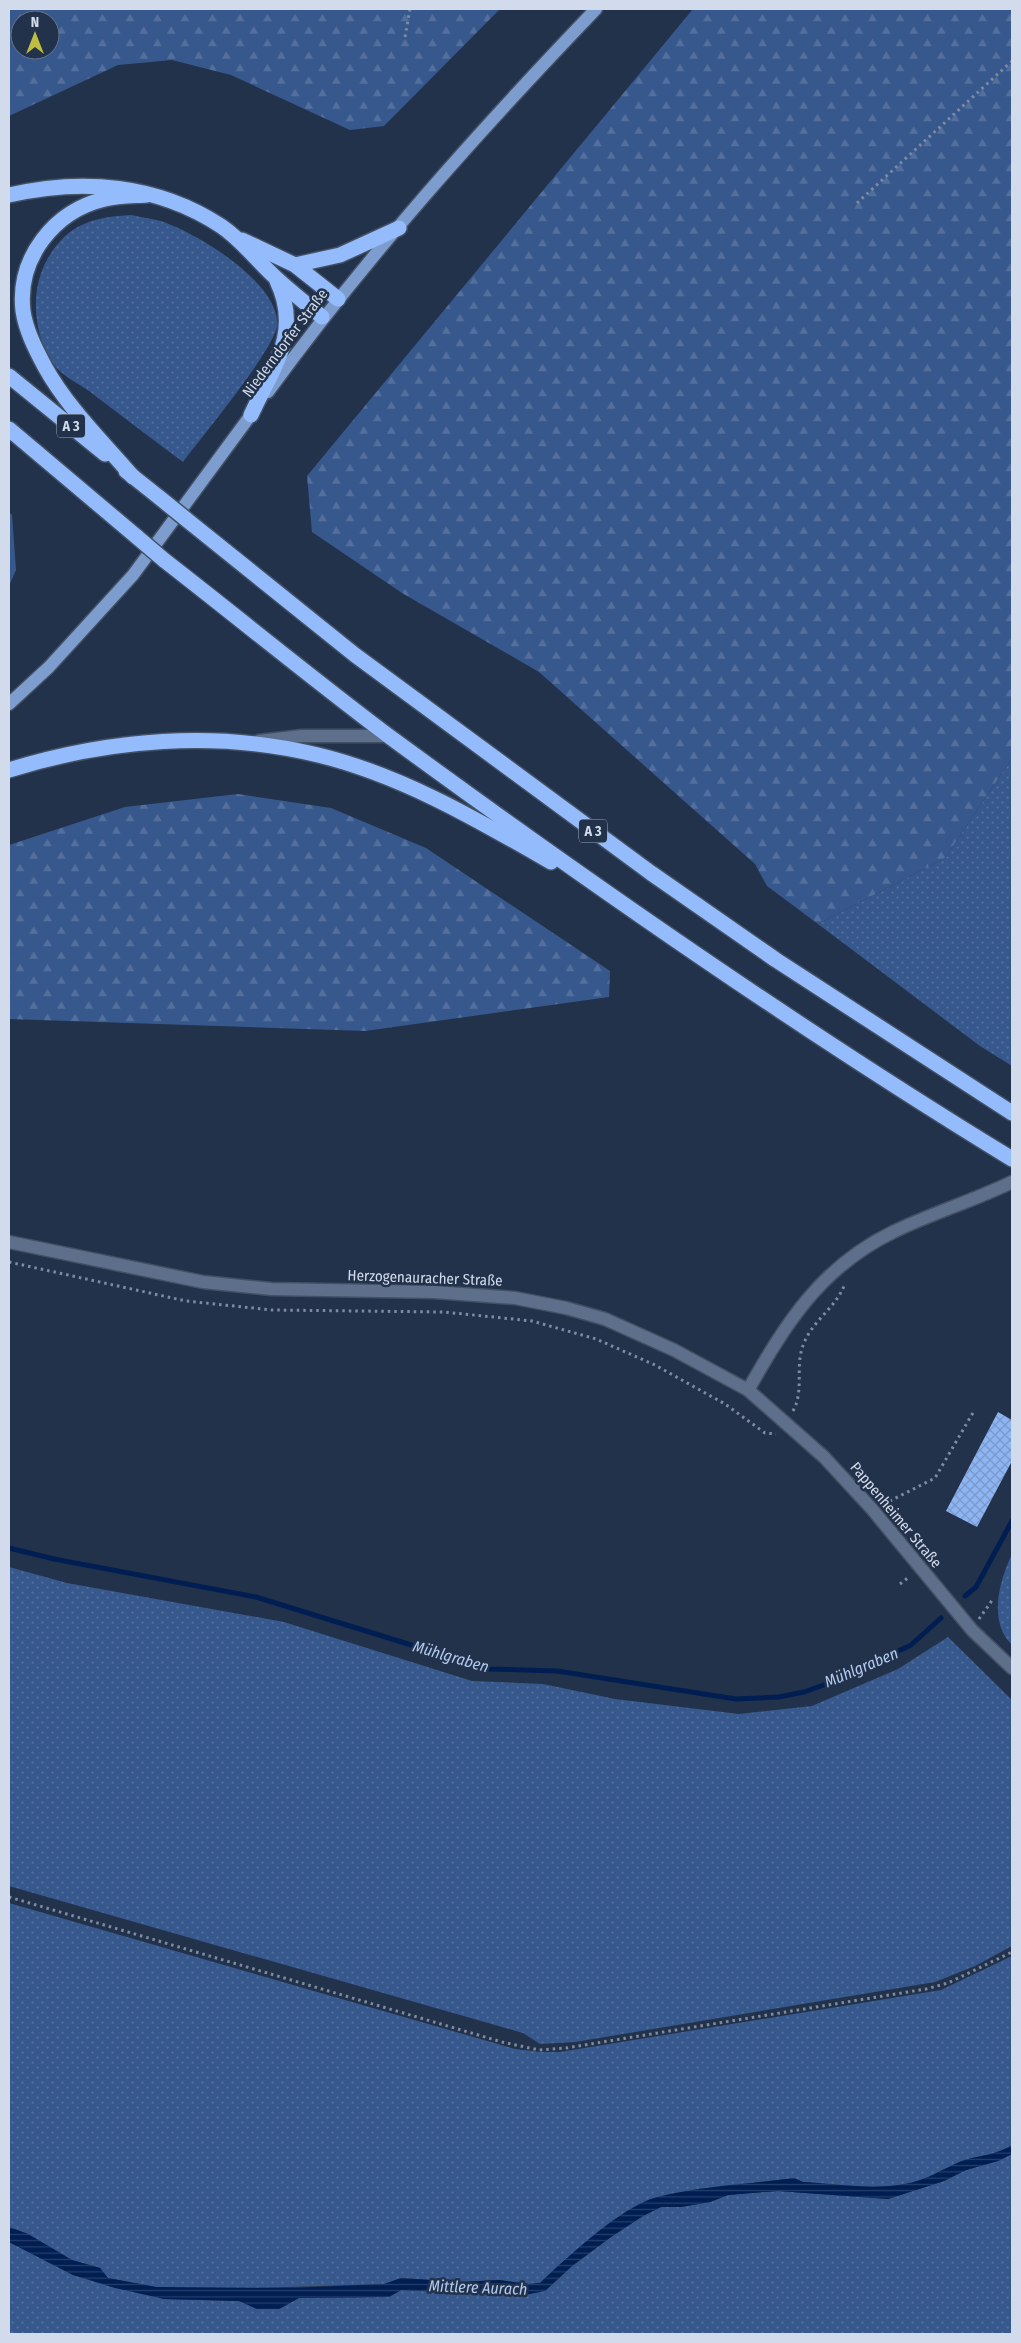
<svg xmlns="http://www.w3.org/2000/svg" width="1021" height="2343" viewBox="0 0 1021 2343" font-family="'Fira Sans Condensed',sans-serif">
	<defs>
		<pattern id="grass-dots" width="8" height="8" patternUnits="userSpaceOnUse" patternTransform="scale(1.25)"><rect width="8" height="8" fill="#37588d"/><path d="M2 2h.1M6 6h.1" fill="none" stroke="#536f9d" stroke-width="1.8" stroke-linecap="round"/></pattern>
		<pattern id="forest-firs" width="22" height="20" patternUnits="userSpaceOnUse" patternTransform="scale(1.25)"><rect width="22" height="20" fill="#37588d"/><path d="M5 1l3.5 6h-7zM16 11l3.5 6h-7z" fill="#536f9d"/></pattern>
		<pattern id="water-rules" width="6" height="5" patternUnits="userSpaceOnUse" patternTransform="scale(1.25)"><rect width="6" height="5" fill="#001e51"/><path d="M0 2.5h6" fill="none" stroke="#243e6a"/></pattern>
		<pattern id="building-cross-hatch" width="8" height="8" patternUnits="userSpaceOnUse" patternTransform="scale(1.25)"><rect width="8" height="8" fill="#8db5f3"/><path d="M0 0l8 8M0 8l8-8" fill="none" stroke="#7a98c8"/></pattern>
	</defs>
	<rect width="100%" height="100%" fill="#23324b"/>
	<g fill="url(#grass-dots)">
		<path d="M131,215C144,218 159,219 171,225C204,238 280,285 277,325C276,348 200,439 183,462C151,438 120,415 89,391C79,384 63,376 55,366C33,337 29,290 48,258C68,224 93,217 131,215Z"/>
		<path d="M1012,758V1066L980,1046L818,924L945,858Z"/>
		<path d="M1012,1554V1645C988,1622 999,1581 1012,1554Z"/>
		<path d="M9,1567L67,1583L284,1622L472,1681L543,1684L615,1699L739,1714L812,1706L898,1669L948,1637L1012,1700V1946L975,1966L935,1982L575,2042L540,2044L523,2033L9,1886Z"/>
		<path d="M9,1903L515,2049L541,2052H560L941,1990L1012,1956V2145C997,2155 981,2155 965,2160C950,2165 937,2174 923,2179C886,2193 841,2184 803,2182L794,2178L713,2188L624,2214L560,2264L540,2283L529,2284L499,2280L461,2282L401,2278L385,2284L223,2289L156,2287L108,2278L100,2268L72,2260L28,2234L9,2227Z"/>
		<path d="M1012,2154V2334H9V2242L73,2275L164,2299L239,2301L257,2309H279L299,2298L389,2297L401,2290L460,2293L545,2291L572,2266L611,2237L643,2216L661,2207H681L710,2202L728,2195L778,2191L888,2199L944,2181L966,2170L998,2161Z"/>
	</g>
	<g fill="url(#forest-firs)" fill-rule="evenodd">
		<path d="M9,9H500L384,126L350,130L231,75L172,60L118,65L9,116ZM20,20H50V50H20Z"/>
		<path d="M693,9H1012V758L945,858L818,924L767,886L755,864L539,672L402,593L312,532L307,476Z"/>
		<path d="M9,512L12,515L16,570L9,586Z"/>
		<path d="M238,794L331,808L426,848L610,971L609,997L365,1031L9,1019V845L125,807Z"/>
	</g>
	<path fill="url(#water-rules)" d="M1012,2145V2154L998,2161L966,2170L944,2181L888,2199L778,2191L728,2195L710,2202L681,2207H661L643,2216L611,2237L572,2266L545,2291L525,2295L401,2290L389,2297L299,2298L279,2309H257L239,2301L164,2299L115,2288L73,2275L9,2242V2227L28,2234L72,2260L100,2268L108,2278L156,2287L294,2288L384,2284L401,2278L461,2282L499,2280L529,2284L540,2283C568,2257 620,2207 657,2197C701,2186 749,2184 794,2178L803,2182C841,2184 886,2193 923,2179C937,2174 950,2165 965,2160C981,2155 997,2155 1012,2145Z"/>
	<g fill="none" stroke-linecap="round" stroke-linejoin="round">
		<g stroke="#001e51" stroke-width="5">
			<path d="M9,1548L54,1559L256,1597L489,1669L557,1671L736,1699L779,1697L804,1692L835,1681L911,1645L941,1618"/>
			<path d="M965,1596L976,1587L1012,1521"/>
		</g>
	</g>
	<path fill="url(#building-cross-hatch)" d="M998,1412L1012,1420V1461L977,1527L946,1511Z"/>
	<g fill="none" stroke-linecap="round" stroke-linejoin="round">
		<defs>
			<g id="minor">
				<path d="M259,741L302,736H389"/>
				<path d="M9,1242L203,1282L271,1289L434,1292L515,1298L566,1308L605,1319L674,1350L748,1390L824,1457L872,1509L972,1630L1012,1668"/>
				<path d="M748,1390C786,1323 821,1267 893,1232C932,1213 973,1201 1012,1182"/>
			</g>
			<g id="major">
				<path d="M268,392C367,256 480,130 596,9"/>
				<path d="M9,704L49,667L133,575L256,408"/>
			</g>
			<g id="highway">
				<path d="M9,195C82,178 157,184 221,226C242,240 257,261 276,278C291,292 307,304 322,317"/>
				<path d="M242,240L295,265L338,299"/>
				<path d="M295,265L340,255L399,228"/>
				<path d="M9,376L105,454"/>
				<path d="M251,415C272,369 302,333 277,281"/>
				<path d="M9,429L137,537"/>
				<path d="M126,471L160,498"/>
				<path d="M133,477C103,442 67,407 45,367C36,350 26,331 23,311C17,258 54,211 105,199C118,196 133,196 147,195"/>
				<path d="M192,524L355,655L651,873L776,960L1012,1113"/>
				<path d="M164,560C240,619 314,680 390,737C592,885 799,1029 1012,1159"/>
				<path d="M9,770C109,739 216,730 318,755C401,775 478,820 551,862"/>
			</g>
		</defs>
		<use href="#minor" stroke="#425064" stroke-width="15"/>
		<use href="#major" stroke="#425064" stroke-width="15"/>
		<use href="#highway" stroke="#425064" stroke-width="18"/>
		<g stroke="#7f8b9f" stroke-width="3" stroke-dasharray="2.5 4" stroke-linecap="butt">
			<path d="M405,37L410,9"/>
			<path d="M857,203L1012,61"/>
			<path d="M9,1262L186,1301L272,1310L444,1312L532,1321L596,1339L655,1365L725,1404L765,1433L776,1434"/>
			<path d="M793,1411C805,1389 794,1366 804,1343C813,1320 838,1306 845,1283"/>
			<path d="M884,1504L935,1478L974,1411"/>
			<path d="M900,1584L909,1577"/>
			<path d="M979,1619L993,1599"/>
			<path d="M9,1897L502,2042L539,2050L566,2048L926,1989L948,1983L1012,1952"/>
		</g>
		<use href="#minor" stroke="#5d6f8b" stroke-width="12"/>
		<use href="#major" stroke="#7e9dcf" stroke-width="12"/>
		<use href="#highway" stroke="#94bcfd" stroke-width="15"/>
		<defs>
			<g id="highway-bridge">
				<path d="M160,498L192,524"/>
				<path d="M137,537L164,560"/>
			</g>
		</defs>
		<use href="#highway-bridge" stroke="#425064" stroke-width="18" stroke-linecap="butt"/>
		<use href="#highway-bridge" stroke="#94bcfd" stroke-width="15"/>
	</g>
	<g text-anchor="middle" stroke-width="5" stroke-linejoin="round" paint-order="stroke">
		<g fill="#23324b" stroke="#9da8bb" stroke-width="1">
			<rect x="57" y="414.5" width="28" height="23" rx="4"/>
			<rect x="579" y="819.5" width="28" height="23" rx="4"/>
		</g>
		<g font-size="14" font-weight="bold" fill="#d1dbeb">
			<text x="71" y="431">A 3</text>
			<text x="593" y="836">A 3</text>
		</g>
		<g font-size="15" fill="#d1dbeb" stroke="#23324b">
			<text transform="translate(285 343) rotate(-53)" y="5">Niederndorfer Straße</text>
			<text transform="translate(425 1278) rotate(2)" y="5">Herzogenauracher Straße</text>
			<text transform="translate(896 1515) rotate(50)" y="5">Pappenheimer Straße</text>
		</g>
		<g font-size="16" font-style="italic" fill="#b1caf1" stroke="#23324b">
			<text transform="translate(451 1656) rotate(16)" y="6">Mühlgraben</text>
			<text transform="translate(861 1667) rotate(-23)" y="6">Mühlgraben</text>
			<text transform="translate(478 2287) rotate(2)" y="6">Mittlere Aurach</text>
		</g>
	</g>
	<rect width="1021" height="2343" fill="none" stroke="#d1dbeb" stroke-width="20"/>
	<g transform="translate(35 35)"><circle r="24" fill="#23324b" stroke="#69768b"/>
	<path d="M0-4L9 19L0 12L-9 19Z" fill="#bebe42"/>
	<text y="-8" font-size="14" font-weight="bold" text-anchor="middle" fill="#d1dbeb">N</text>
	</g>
</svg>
